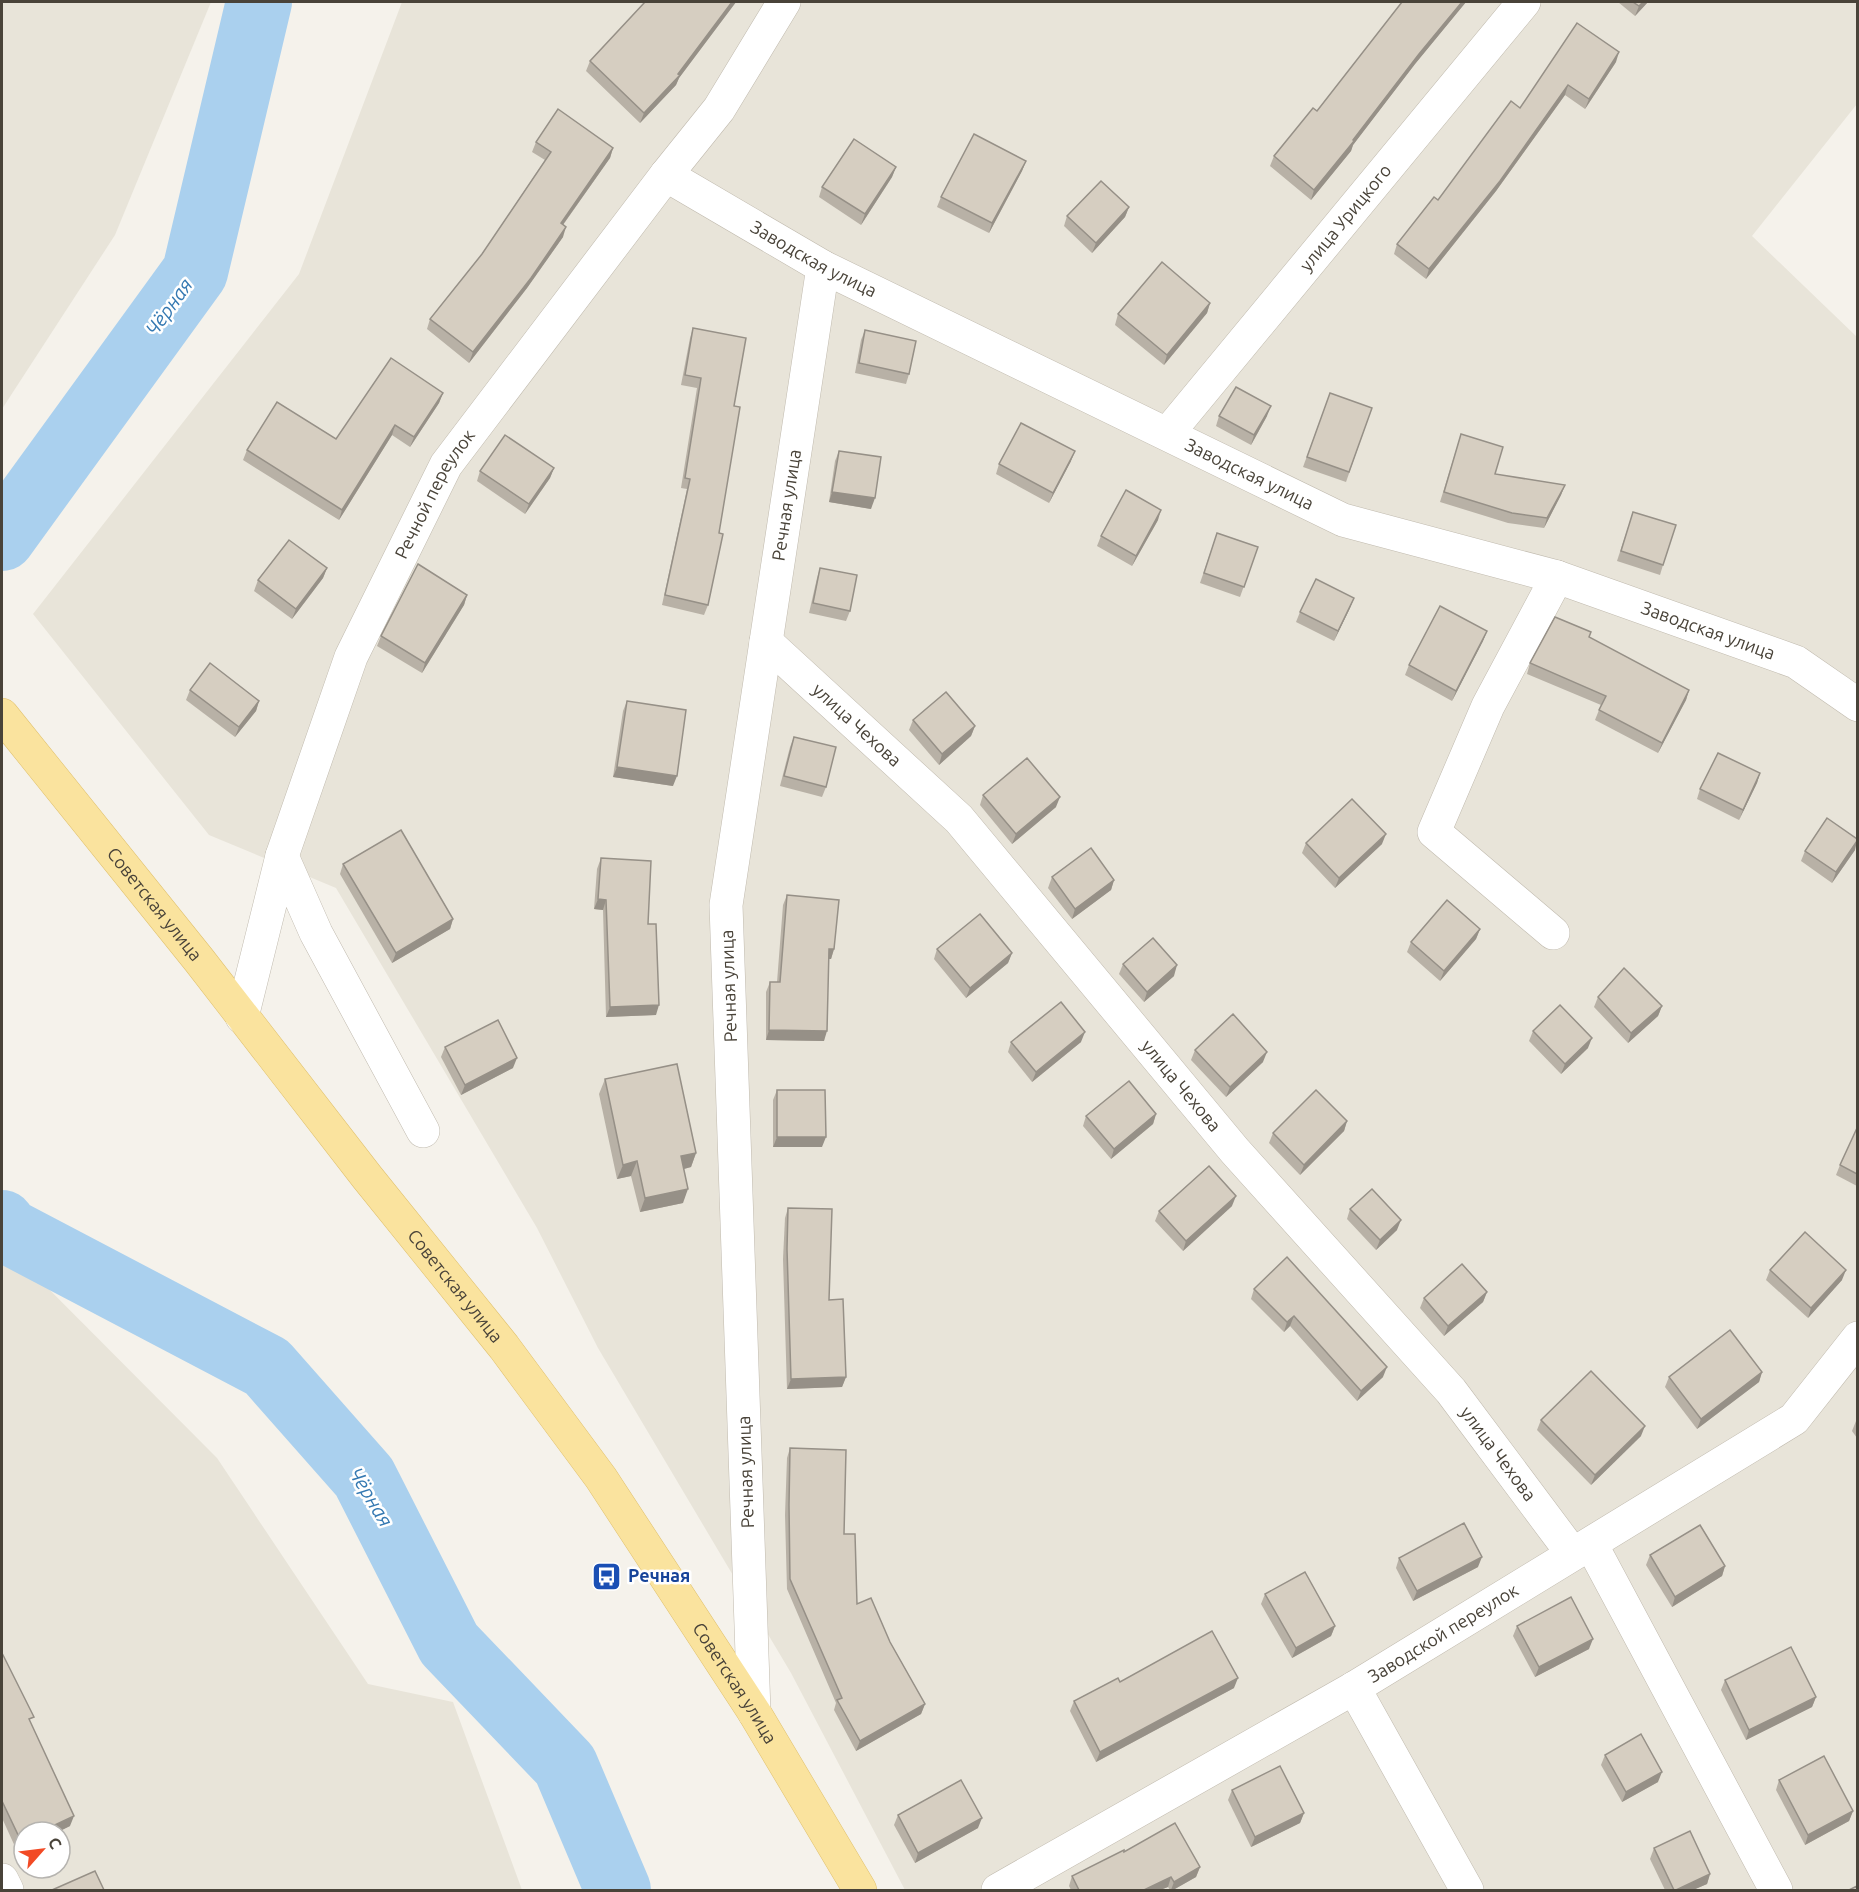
<svg xmlns="http://www.w3.org/2000/svg" width="1859" height="1892" viewBox="0 0 1859 1892" font-family="Ubuntu,sans-serif">
	<rect width="100%" height="100%" fill="#f5f2eb"/>
	<g fill="#e8e4d9" fill-rule="evenodd">
		<path d="M2,2H211L115,235L2,409Z"/>
		<path d="M402,2H1857V104L1752,236L1857,337V1890H905L791,1673L598,1348L537,1228L336,888L209,835L33,614L299,274Z"/>
		<path d="M2,1242L217,1458L368,1684L453,1702L522,1890H2ZM24,1832H60V1868H24Z"/>
	</g>
	<g fill="none" stroke-linecap="round" stroke-linejoin="round">
		<g stroke="#aad0ee" stroke-width="66">
			<path d="M2,538L195,272L259,2"/>
			<path d="M2,1223L8,1231L267,1367L364,1477L449,1644L565,1765L618,1890"/>
		</g>
		<defs>
			<g id="minor">
				<path id="s1" d="M666,175L823,267L1343,520L1557,577L1796,662L1858,705"/>
				<path id="s2" d="M1168,433L1524,2"/>
				<path id="s3" d="M766,642L959,819L1235,1151L1451,1391L1572,1553"/>
				<path id="s4" d="M282,856L351,657L446,465L666,175L719,109L784,2"/>
				<path d="M1553,933L1434,832L1488,706L1557,577"/>
				<path d="M242,1017L282,856L316,933L423,1131"/>
				<path d="M1591,1544L1776,1890"/>
				<path d="M1354,1688L1467,1890"/>
				<path id="s5" d="M754,1712L726,905L823,267"/>
				<path d="M2,1880L7,1890"/>
				<path id="s6" d="M998,1890L1354,1688L1794,1419L1858,1338"/>
			</g>
			<g id="major">
				<path id="s7" d="M2,715L199,960L367,1177L504,1347L601,1478L754,1712L860,1890"/>
			</g>
		</defs>
		<use href="#minor" stroke="#c0baae" stroke-width="34"/>
		<use href="#major" stroke="#e0c16e" stroke-width="34"/>
		<use href="#minor" stroke="#fff" stroke-width="33"/>
		<use href="#major" stroke="#fae39e" stroke-width="33"/>
	</g>
	<g fill="#b8b1a6">
		<path d="M645,2H736L679,78L676,85L640,123L586,71L590,61Z"/>
		<path d="M1402,2H1466L1415,64L1353,145L1351,151L1311,200L1270,166L1274,156L1317,111Z"/>
		<path d="M1618,2H1648L1635,16Z"/>
		<path d="M1616,62L1585,109L1565,95L1496,191L1426,279L1394,254L1397,244L1438,200L1520,108Z"/>
		<path d="M536,142L613,148L610,158L563,225V237L527,288L469,363L427,329L430,319L482,254L545,160L532,152Z"/>
		<path d="M1026,161L1022,171L989,233L937,207L941,197Z"/>
		<path d="M896,167L892,177L861,225L819,197L822,187Z"/>
		<path d="M1129,207L1125,217L1092,253L1064,226L1067,216Z"/>
		<path d="M1210,303L1207,313L1164,365L1115,325L1118,314Z"/>
		<path d="M693,328L734,406L719,533L708,605L704,615L662,605L687,489L681,488L697,388L681,385L690,338Z"/>
		<path d="M865,330L909,374L906,384L855,373L861,340Z"/>
		<path d="M443,393L439,403L410,447L392,435L339,520L243,460L247,450L336,439Z"/>
		<path d="M1330,393L1372,408L1346,482L1303,467Z"/>
		<path d="M1219,416H1267L1251,445L1216,426Z"/>
		<path d="M1461,434L1495,474L1565,485L1561,495L1544,528L1508,523L1440,502Z"/>
		<path d="M839,451L871,509L829,502L835,461Z"/>
		<path d="M1071,461L1049,503L996,474L999,464Z"/>
		<path d="M554,468L550,478L525,514L477,481L480,471Z"/>
		<path d="M1633,512L1663,565L1660,575L1617,561Z"/>
		<path d="M1158,520L1132,566L1097,546L1101,536Z"/>
		<path d="M1217,533L1258,547L1240,597L1200,583Z"/>
		<path d="M327,568L323,578L292,619L254,591L258,580Z"/>
		<path d="M820,568L850,611L846,621L809,613L817,578Z"/>
		<path d="M467,595L464,605L422,673L377,646L381,636Z"/>
		<path d="M1354,598L1350,608L1334,641L1296,622L1300,612Z"/>
		<path d="M1487,631L1483,641L1452,701L1405,675L1409,665Z"/>
		<path d="M1530,663L1689,690L1686,700L1658,753L1595,720L1601,705L1527,674Z"/>
		<path d="M190,690L259,701L256,711L235,737L186,700Z"/>
		<path d="M627,701L673,786L613,777L623,711Z"/>
		<path d="M913,720L975,726L971,736L939,765L909,730Z"/>
		<path d="M794,737L826,787L822,797L780,786L790,747Z"/>
		<path d="M1760,773L1757,783L1739,820L1697,799L1700,789Z"/>
		<path d="M983,795L1056,807L1012,844L980,805Z"/>
		<path d="M1306,843L1382,844L1335,888L1302,853Z"/>
		<path d="M1855,850L1832,883L1801,861L1805,851Z"/>
		<path d="M601,858L656,1015L606,1017L603,910L594,909L597,869Z"/>
		<path d="M343,864L453,919L450,929L392,963L340,874Z"/>
		<path d="M1052,877L1114,880L1111,890L1072,919L1048,888Z"/>
		<path d="M787,895L834,949L831,959H829L824,1041L766,1040V992L770,982H777L783,905Z"/>
		<path d="M1480,929L1476,939L1440,981L1407,952L1411,942Z"/>
		<path d="M937,949L1012,953L1008,963L966,998L934,959Z"/>
		<path d="M1123,964L1174,976L1144,1002L1119,974Z"/>
		<path d="M1598,997L1662,1006L1658,1016L1628,1043L1594,1007Z"/>
		<path d="M1533,1031L1588,1048L1561,1074L1529,1041Z"/>
		<path d="M1011,1042H1081L1032,1082L1008,1052Z"/>
		<path d="M445,1047L513,1068L461,1095L441,1057Z"/>
		<path d="M1195,1050L1263,1062L1226,1097L1191,1060Z"/>
		<path d="M605,1079L696,1153L691,1167L684,1169L683,1203L640,1212L631,1176L617,1179L599,1094Z"/>
		<path d="M777,1090L822,1147H773V1100Z"/>
		<path d="M1156,1114L1153,1124L1111,1159L1083,1126L1086,1116Z"/>
		<path d="M1347,1121L1344,1131L1300,1175L1269,1143L1273,1133Z"/>
		<path d="M1857,1128V1186L1836,1175L1840,1165Z"/>
		<path d="M1232,1206L1183,1251L1155,1221L1159,1211Z"/>
		<path d="M788,1208L829,1300L846,1377L842,1387L787,1389L783,1259L785,1218Z"/>
		<path d="M1350,1209L1397,1230L1376,1250L1347,1219Z"/>
		<path d="M1770,1270L1842,1280L1808,1318L1766,1280Z"/>
		<path d="M1254,1289L1383,1377L1357,1401L1290,1326L1284,1332L1251,1299Z"/>
		<path d="M1487,1292L1483,1302L1444,1336L1420,1308L1424,1298Z"/>
		<path d="M1762,1372L1759,1382L1697,1429L1665,1387L1669,1377Z"/>
		<path d="M1541,1420L1641,1436L1591,1485L1537,1430Z"/>
		<path d="M1857,1420V1438L1852,1431L1856,1421Z"/>
		<path d="M790,1448L844,1534L857,1604L890,1642L925,1704L921,1714L856,1751L834,1710L836,1703L787,1589L785,1515L787,1458Z"/>
		<path d="M1650,1555L1725,1566L1722,1576L1672,1607L1646,1565Z"/>
		<path d="M1399,1558L1478,1567L1413,1601L1396,1568Z"/>
		<path d="M1265,1594L1335,1626L1331,1636L1292,1658L1261,1604Z"/>
		<path d="M1517,1626L1589,1649L1535,1677L1513,1636Z"/>
		<path d="M2,1656L31,1724L70,1826L17,1851L2,1818Z"/>
		<path d="M1725,1680L1816,1697L1812,1707L1746,1740L1721,1690Z"/>
		<path d="M1120,1682L1234,1688L1096,1762L1070,1711L1074,1701Z"/>
		<path d="M1605,1755L1658,1782L1622,1802L1601,1765Z"/>
		<path d="M1779,1780L1853,1811L1849,1821L1805,1845L1776,1790Z"/>
		<path d="M1232,1790L1304,1813L1300,1823L1251,1847L1228,1800Z"/>
		<path d="M898,1815L978,1828L915,1863L894,1825Z"/>
		<path d="M1654,1848L1710,1874L1707,1884L1693,1890H1665L1650,1859Z"/>
		<path d="M1124,1852L1200,1867L1196,1877L1173,1890H1170L1168,1887L1160,1890H1071L1069,1886L1072,1876Z"/>
	</g>
	<g fill="#969087">
		<path d="M732,2H736L679,78L676,85L640,123L644,113L678,74Z"/>
		<path d="M1462,2H1466L1415,64L1353,145L1351,151L1311,200L1314,190L1419,54Z"/>
		<path d="M1643,2H1648L1635,16L1639,6Z"/>
		<path d="M1619,52L1616,62L1585,109L1589,99Z"/>
		<path d="M1568,85L1565,95L1496,191L1426,279L1429,269Z"/>
		<path d="M613,148L610,158L557,233L561,223Z"/>
		<path d="M1026,161L1022,171L989,233L992,223Z"/>
		<path d="M896,167L892,177L861,225L865,214Z"/>
		<path d="M1129,207L1125,217L1092,253L1096,243Z"/>
		<path d="M566,227L563,237L527,288L469,363L473,352Z"/>
		<path d="M1210,303L1207,313L1164,365L1167,355Z"/>
		<path d="M443,393L439,403L410,447L414,437Z"/>
		<path d="M1271,406L1267,416L1251,445L1254,435Z"/>
		<path d="M395,425L392,435L339,520L342,510Z"/>
		<path d="M1075,451L1071,461L1049,503L1053,493Z"/>
		<path d="M554,468L550,478L525,514L529,504Z"/>
		<path d="M1565,485L1561,495L1544,528L1547,518Z"/>
		<path d="M832,492L875,498L871,509L829,502Z"/>
		<path d="M1161,510L1158,520L1132,566L1136,556Z"/>
		<path d="M327,568L323,578L292,619L296,609Z"/>
		<path d="M467,595L464,605L422,673L425,663Z"/>
		<path d="M1354,598L1350,608L1334,641L1338,631Z"/>
		<path d="M1487,631L1483,641L1452,701L1456,691Z"/>
		<path d="M1689,690L1686,700L1658,753L1662,743Z"/>
		<path d="M259,701L256,711L235,737L239,727Z"/>
		<path d="M975,726L971,736L939,765L942,754Z"/>
		<path d="M617,767L677,776L673,786L613,777Z"/>
		<path d="M1760,773L1757,783L1739,820L1743,810Z"/>
		<path d="M1060,797L1056,807L1012,844L1016,834Z"/>
		<path d="M1386,834L1382,844L1335,888L1339,878Z"/>
		<path d="M1857,841L1855,850L1832,883L1836,872Z"/>
		<path d="M1114,880L1111,890L1072,919L1075,909Z"/>
		<path d="M598,899L606,900L603,910L594,909Z"/>
		<path d="M453,919L450,929L392,963L396,953Z"/>
		<path d="M1480,929L1476,939L1440,981L1444,971Z"/>
		<path d="M829,949H834L831,959H825Z"/>
		<path d="M1012,953L1008,963L966,998L970,988Z"/>
		<path d="M1177,965L1174,976L1144,1002L1147,992Z"/>
		<path d="M659,1005L656,1015L606,1017L610,1007Z"/>
		<path d="M1662,1006L1658,1016L1628,1043L1631,1033Z"/>
		<path d="M769,1030L827,1031L824,1041L766,1040Z"/>
		<path d="M1085,1032L1081,1042L1032,1082L1036,1072Z"/>
		<path d="M1592,1038L1588,1048L1561,1074L1565,1064Z"/>
		<path d="M1267,1052L1263,1062L1226,1097L1230,1087Z"/>
		<path d="M517,1058L513,1068L461,1095L465,1085Z"/>
		<path d="M1156,1114L1153,1124L1111,1159L1114,1149Z"/>
		<path d="M1347,1121L1344,1131L1300,1175L1304,1165Z"/>
		<path d="M777,1137H826L822,1147H773Z"/>
		<path d="M696,1153L691,1167L676,1171L681,1156Z"/>
		<path d="M637,1161L631,1176L617,1179L623,1165Z"/>
		<path d="M688,1189L683,1203L640,1212L645,1198Z"/>
		<path d="M1236,1196L1232,1206L1183,1251L1186,1241Z"/>
		<path d="M1401,1220L1397,1230L1376,1250L1380,1240Z"/>
		<path d="M1846,1270L1842,1280L1808,1318L1811,1308Z"/>
		<path d="M1487,1292L1483,1302L1444,1336L1448,1326Z"/>
		<path d="M1294,1316L1290,1326L1284,1332L1287,1322Z"/>
		<path d="M1387,1367L1383,1377L1357,1401L1361,1391Z"/>
		<path d="M1762,1372L1759,1382L1697,1429L1701,1419Z"/>
		<path d="M846,1377L842,1387L787,1389L791,1379Z"/>
		<path d="M1645,1426L1641,1436L1591,1485L1595,1475Z"/>
		<path d="M1482,1557L1478,1567L1413,1601L1417,1591Z"/>
		<path d="M1725,1566L1722,1576L1672,1607L1675,1597Z"/>
		<path d="M1335,1626L1331,1636L1292,1658L1296,1648Z"/>
		<path d="M1593,1639L1589,1649L1535,1677L1539,1667Z"/>
		<path d="M1238,1678L1234,1688L1096,1762L1100,1752Z"/>
		<path d="M1816,1697L1812,1707L1746,1740L1749,1730Z"/>
		<path d="M925,1704L921,1714L856,1751L860,1741Z"/>
		<path d="M1662,1772L1658,1782L1622,1802L1626,1792Z"/>
		<path d="M1853,1811L1849,1821L1805,1845L1808,1835Z"/>
		<path d="M1304,1813L1300,1823L1251,1847L1255,1837Z"/>
		<path d="M74,1816L70,1826L58,1832H40Z"/>
		<path d="M982,1818L978,1828L915,1863L918,1853Z"/>
		<path d="M24,1840V1848L17,1851L21,1841Z"/>
		<path d="M1200,1867L1196,1877L1173,1890H1171L1174,1882Z"/>
		<path d="M1710,1874L1707,1884L1693,1890H1676Z"/>
		<path d="M1171,1877L1168,1887L1160,1890H1144Z"/>
	</g>
	<g fill="#d6cec1" stroke="#969087" stroke-width="1.5">
		<path d="M645,2H732L678,74L680,75L644,113L590,61Z"/>
		<path d="M1402,2H1462L1419,54L1353,140L1354,141L1314,190L1274,156L1313,108L1317,111Z"/>
		<path d="M1633,2H1643L1639,6Z"/>
		<path d="M1577,23L1619,52L1589,99L1568,85L1500,181L1429,269L1397,244L1434,197L1438,200L1511,101L1520,108Z"/>
		<path d="M558,109L613,148L561,223L566,227L531,278L473,352L430,319L482,254L551,152L536,142Z"/>
		<path d="M974,134L1026,161L992,223L941,197Z"/>
		<path d="M854,139L896,167L865,214L822,187Z"/>
		<path d="M1101,181L1129,207L1096,243L1067,216Z"/>
		<path d="M1162,262L1210,303L1167,355L1118,314Z"/>
		<path d="M693,328L746,338L734,406L740,407L719,533L723,534L708,605L665,595L690,479L685,478L701,378L685,375Z"/>
		<path d="M865,330L916,341L909,374L859,363Z"/>
		<path d="M391,358L443,393L414,437L395,425L342,510L247,450L277,402L336,439Z"/>
		<path d="M1236,387L1271,406L1254,435L1219,416Z"/>
		<path d="M1330,393L1372,408L1349,472L1307,457Z"/>
		<path d="M1021,423L1075,451L1053,493L999,464Z"/>
		<path d="M1461,434L1503,447L1495,474L1565,485L1547,518L1512,513L1444,492Z"/>
		<path d="M505,435L554,468L529,504L480,471Z"/>
		<path d="M839,451L881,457L875,498L832,492Z"/>
		<path d="M1126,490L1161,510L1136,556L1101,536Z"/>
		<path d="M1633,512L1676,525L1663,565L1621,551Z"/>
		<path d="M1217,533L1258,547L1244,587L1204,573Z"/>
		<path d="M289,540L327,568L296,609L258,580Z"/>
		<path d="M418,564L467,595L425,663L381,636Z"/>
		<path d="M820,568L857,575L850,611L813,603Z"/>
		<path d="M1316,579L1354,598L1338,631L1300,612Z"/>
		<path d="M1440,606L1487,631L1456,691L1409,665Z"/>
		<path d="M1555,617L1591,632L1589,637L1689,690L1662,743L1599,710L1606,696L1530,663Z"/>
		<path d="M210,663L259,701L239,727L190,690Z"/>
		<path d="M946,692L975,726L942,754L913,720Z"/>
		<path d="M627,701L686,710L677,776L617,767Z"/>
		<path d="M794,737L836,747L826,787L784,776Z"/>
		<path d="M1718,753L1760,773L1743,810L1700,789Z"/>
		<path d="M1027,758L1060,797L1016,834L983,795Z"/>
		<path d="M1352,799L1386,834L1339,878L1306,843Z"/>
		<path d="M1827,818L1857,839V841L1836,872L1805,851Z"/>
		<path d="M401,830L453,919L396,953L343,864Z"/>
		<path d="M1091,848L1114,880L1075,909L1052,877Z"/>
		<path d="M601,858L651,861L648,924H656L659,1005L610,1007L606,900L598,899Z"/>
		<path d="M787,895L839,900L834,949H829L827,1031L769,1030L770,982H780Z"/>
		<path d="M1447,900L1480,929L1444,971L1411,942Z"/>
		<path d="M980,914L1012,953L970,988L937,949Z"/>
		<path d="M1153,938L1177,965L1147,992L1123,964Z"/>
		<path d="M1624,968L1662,1006L1631,1033L1598,997Z"/>
		<path d="M1061,1002L1085,1032L1036,1072L1011,1042Z"/>
		<path d="M1560,1005L1592,1038L1565,1064L1533,1031Z"/>
		<path d="M1233,1014L1267,1052L1230,1087L1195,1050Z"/>
		<path d="M498,1020L517,1058L465,1085L445,1047Z"/>
		<path d="M677,1064L696,1153L681,1156L688,1189L645,1198L637,1161L623,1165L605,1079Z"/>
		<path d="M1129,1081L1156,1114L1114,1149L1086,1116Z"/>
		<path d="M777,1090H825L826,1137H777Z"/>
		<path d="M1316,1090L1347,1121L1304,1165L1273,1133Z"/>
		<path d="M1857,1128V1174L1840,1165Z"/>
		<path d="M1209,1166L1236,1196L1186,1241L1159,1211Z"/>
		<path d="M1372,1189L1401,1220L1380,1240L1350,1209Z"/>
		<path d="M788,1208L832,1209L829,1300L843,1299L846,1377L791,1379L787,1249Z"/>
		<path d="M1805,1232L1846,1270L1811,1308L1770,1270Z"/>
		<path d="M1287,1257L1387,1367L1361,1391L1294,1316L1287,1322L1254,1289Z"/>
		<path d="M1462,1264L1487,1292L1448,1326L1424,1298Z"/>
		<path d="M1730,1330L1762,1372L1701,1419L1669,1377Z"/>
		<path d="M1591,1371L1645,1426L1595,1475L1541,1420Z"/>
		<path d="M790,1448L846,1450L844,1534H855L857,1604L871,1598L890,1642L925,1704L860,1741L837,1700L842,1698L790,1579L789,1505Z"/>
		<path d="M1464,1523L1482,1557L1417,1591L1399,1558Z"/>
		<path d="M1700,1525L1725,1566L1675,1597L1650,1555Z"/>
		<path d="M1305,1572L1335,1626L1296,1648L1265,1594Z"/>
		<path d="M1571,1597L1593,1639L1539,1667L1517,1626Z"/>
		<path d="M1212,1631L1238,1678L1100,1752L1074,1701L1118,1678L1120,1682Z"/>
		<path d="M1791,1647L1816,1697L1749,1730L1725,1680Z"/>
		<path d="M3,1655L34,1717L29,1719L74,1816L40,1832H24V1840L21,1841L2,1801V1656Z"/>
		<path d="M1641,1734L1662,1772L1626,1792L1605,1755Z"/>
		<path d="M1824,1756L1853,1811L1808,1835L1779,1780Z"/>
		<path d="M1280,1766L1304,1813L1255,1837L1232,1790Z"/>
		<path d="M961,1780L982,1818L918,1853L898,1815Z"/>
		<path d="M1175,1823L1200,1867L1174,1882L1171,1877L1144,1890H1079L1072,1876L1124,1850V1852Z"/>
		<path d="M1690,1831L1710,1874L1676,1890H1674L1654,1848Z"/>
		<path d="M95,1871L104,1890H52Z"/>
		<path d="M1857,1886V1890H1849Z"/>
	</g>
	<defs>
		<symbol id="bus-square" viewBox="-11 -11 22 22"><rect x="-9" y="-9" width="18" height="18" rx="4" fill="#1a4fb4" stroke="#fff"/><path d="M-5-6H5V4H4V6H2V4H-2V6H-4V4H-5ZM-3.5-4V0h7V-4ZM-3.5 1.2v1.5H-2V1.2ZM2 1.2v1.5H3.5V1.2Z" fill="#fff"/></symbol>
	</defs>
	<g fill-rule="evenodd">
		<use href="#bus-square" x="590" y="1560" width="33" height="33"/>
	</g>
	<g text-anchor="middle" stroke-width="5" stroke-linejoin="round" paint-order="stroke">
		<g font-size="18" fill="#494339" stroke="#fff">
			<text dy="6" stroke="none"><textPath href="#s2" startOffset="279">улица Урицкого</textPath></text>
			<text dy="6" stroke="none"><textPath href="#s1" startOffset="170">Заводская улица</textPath></text>
			<text dy="6" stroke="none"><textPath href="#s1" startOffset="656">Заводская улица</textPath></text>
			<text dy="6" stroke="none"><textPath href="#s4" startOffset="394">Речной переулок</textPath></text>
			<text dy="6" stroke="none"><textPath href="#s5" startOffset="1212">Речная улица</textPath></text>
			<text dy="6" stroke="none"><textPath href="#s1" startOffset="1142">Заводская улица</textPath></text>
			<text dy="6" stroke="none"><textPath href="#s3" startOffset="123">улица Чехова</textPath></text>
			<text dy="6" stroke="none"><textPath href="#s7" startOffset="243">Советская улица</textPath></text>
			<text transform="translate(729 986) rotate(-92)" y="6">Речная улица</text>
			<text dy="6" stroke="none"><textPath href="#s3" startOffset="609">улица Чехова</textPath></text>
			<text dy="6" stroke="none"><textPath href="#s7" startOffset="729">Советская улица</textPath></text>
			<text dy="6" stroke="none"><textPath href="#s3" startOffset="1095">улица Чехова</textPath></text>
			<text transform="translate(746 1472) rotate(-92)" y="6">Речная улица</text>
			<text dy="6" stroke="none"><textPath href="#s6" startOffset="514">Заводской переулок</textPath></text>
			<text dy="6" stroke="none"><textPath href="#s7" startOffset="1215">Советская улица</textPath></text>
		</g>
		<g font-size="18" font-weight="bold" fill="#164399" stroke="#fff" text-anchor="start">
			<text x="628" y="1582">Речная</text>
		</g>
		<g font-size="20" font-style="italic" fill="#3579b2" stroke="#fff">
			<text transform="translate(169 307) rotate(-54)" y="7">Чёрная</text>
			<text transform="translate(371 1497) rotate(59)" y="7">Чёрная</text>
		</g>
	</g>
	<rect width="1859" height="1892" fill="none" stroke="#494339" stroke-width="6"/>
	<g transform="translate(42 1850) rotate(62)"><circle r="28" fill="#ffffff" stroke="#b6b4b0" stroke-width="1.5"/>
	<path d="M0-4.5L10 22L0 15L-10 22Z" fill="#f24a25"/>
	<text y="-9" font-size="16" font-weight="bold" text-anchor="middle" fill="#494339">С</text>
	</g>
</svg>
